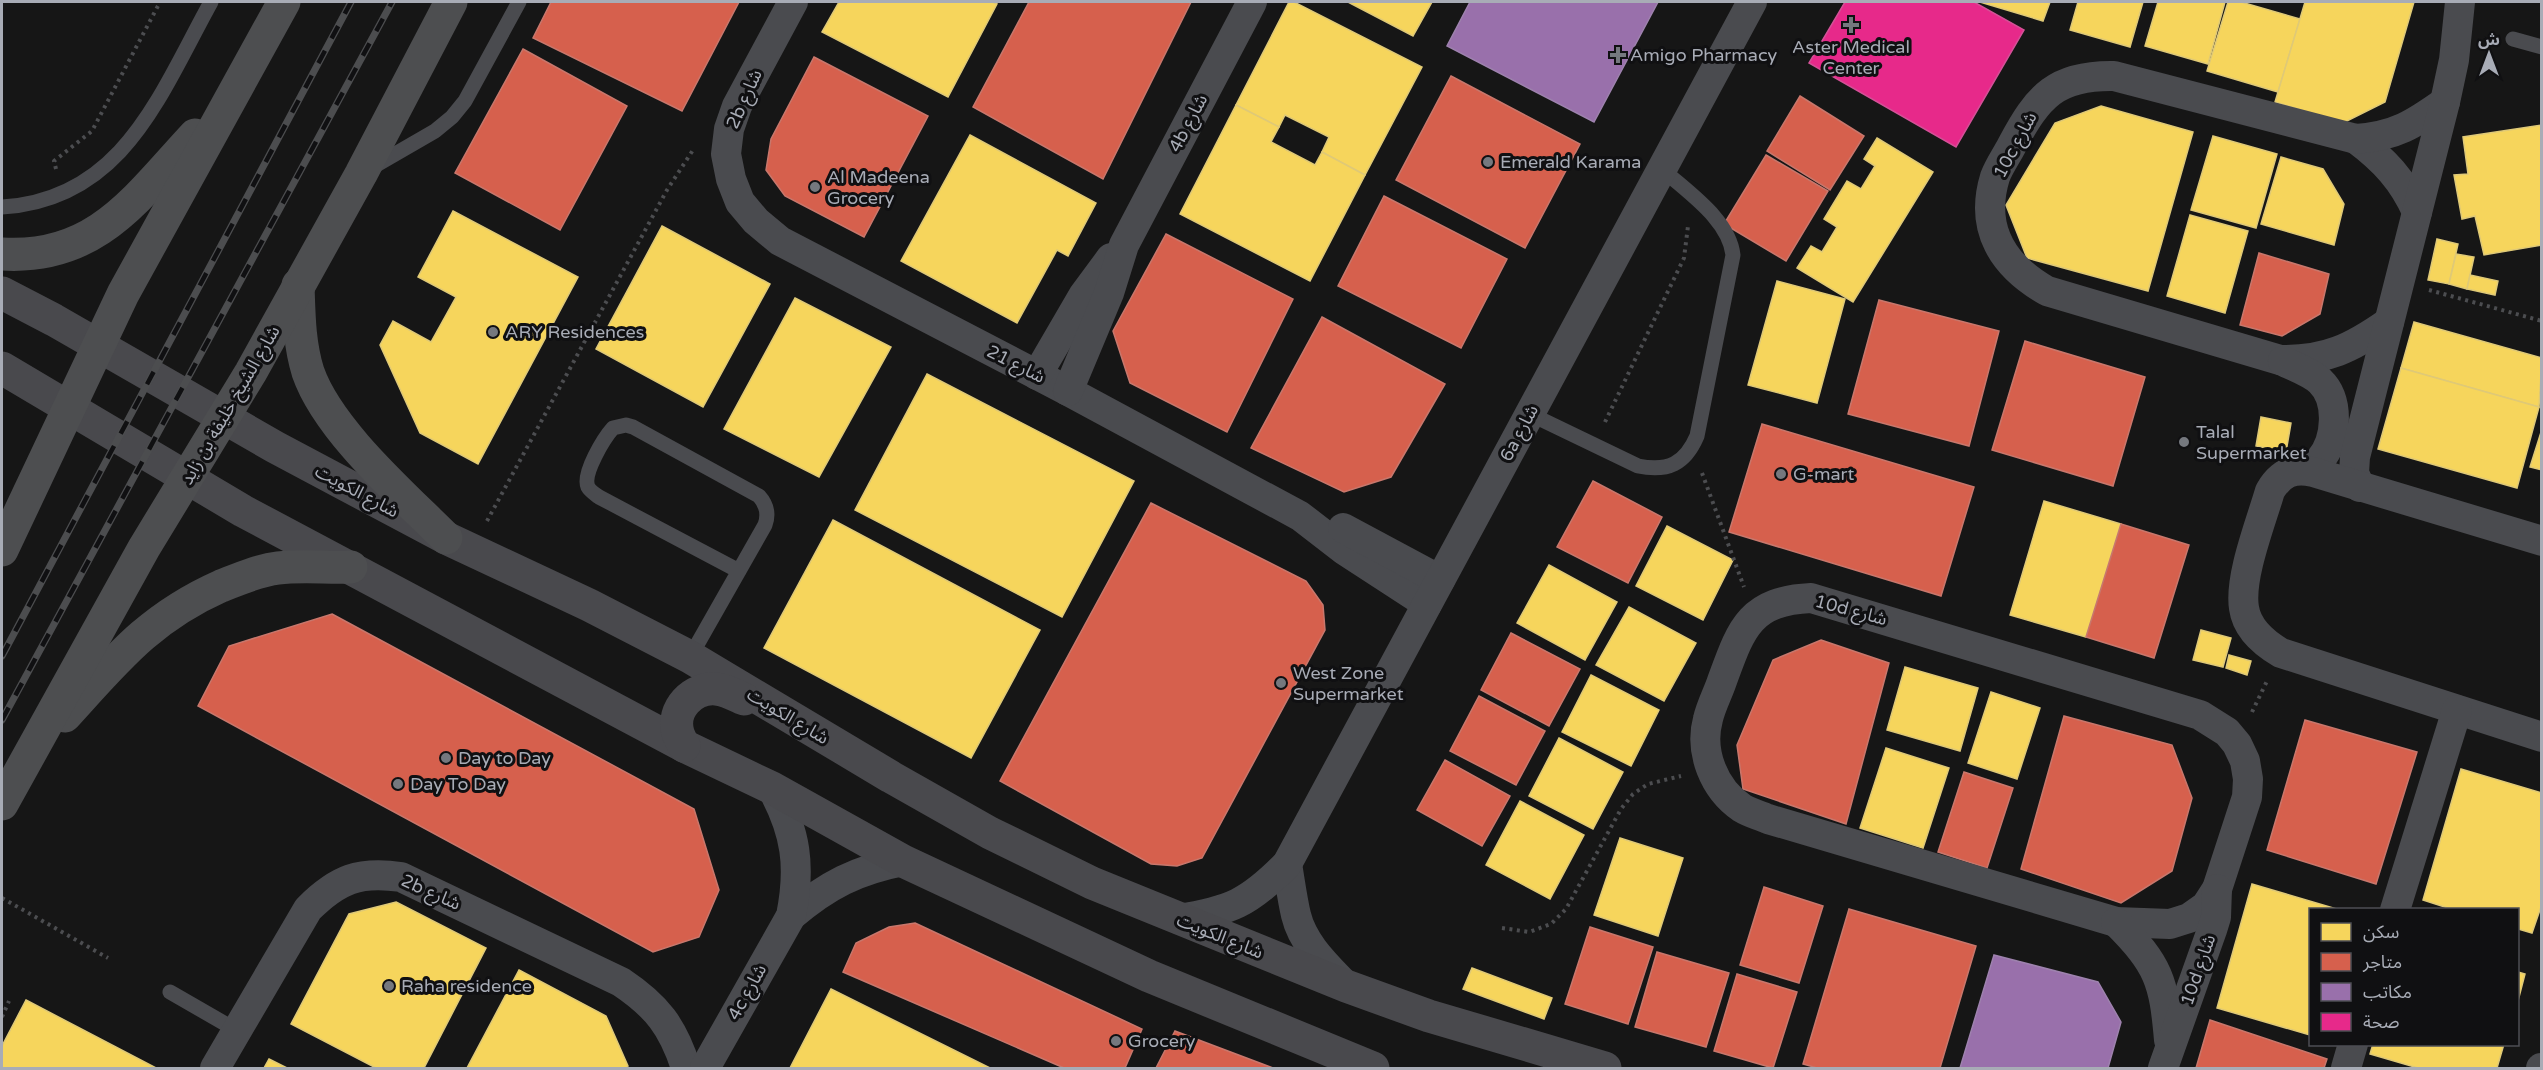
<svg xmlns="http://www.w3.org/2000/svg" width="2543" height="1070" viewBox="0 0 2543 1070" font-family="'Varela Round','Noto Sans Arabic',sans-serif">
	<rect width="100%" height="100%" fill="#161616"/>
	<g fill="#f6d55c" stroke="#dfc977" stroke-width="1.5">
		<path d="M839,2H992L997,4L948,97L822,32Z"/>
		<path d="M1289,2H1294L1422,67L1365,175L1322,152L1329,137L1285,115L1279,127L1236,105Z"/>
		<path d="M1348,2H1432L1413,36Z"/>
		<path d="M1980,2H2050L2043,21Z"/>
		<path d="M2078,2H2143L2130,47L2070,30Z"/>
		<path d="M2158,2H2225L2208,64L2145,46Z"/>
		<path d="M2228,2H2241L2300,19L2278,92L2207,71Z"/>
		<path d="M2305,2H2414L2385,102L2343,123L2275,102Z"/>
		<path d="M1236,105L1279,127L1271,142L1315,165L1322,152L1365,175L1310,281L1180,214Z"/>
		<path d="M2101,106L2193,132L2148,291L2027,258L2006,205L2055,123Z"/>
		<path d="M2542,125V245L2484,255L2475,216L2462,219L2454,175L2468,174L2463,137Z"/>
		<path d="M970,135L1096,203L1068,256L1057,250L1017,323L901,261Z"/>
		<path d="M2213,136L2277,154L2256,228L2191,210Z"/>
		<path d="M1877,138L1933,172L1853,302L1797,268L1811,246L1822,252L1837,227L1824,219L1847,181L1861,189L1875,166L1864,159Z"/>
		<path d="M2281,157L2323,169L2344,204L2334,245L2261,224Z"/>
		<path d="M453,211L578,277L478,464L420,433L380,345L393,321L431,342L456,297L418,277Z"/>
		<path d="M2190,215L2248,231L2225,313L2167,296Z"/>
		<path d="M662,226L770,284L703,407L596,349Z"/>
		<path d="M2437,239L2458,244L2449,284L2428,280Z"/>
		<path d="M2456,254L2474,257L2467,289L2449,284Z"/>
		<path d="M2470,275L2498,281L2495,295L2467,289Z"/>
		<path d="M1777,281L1845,299L1817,403L1748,385Z"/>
		<path d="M795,298L891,347L819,477L724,429Z"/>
		<path d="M2414,322L2542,358L2539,407L2401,368Z"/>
		<path d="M2401,368L2539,407L2517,488L2378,449Z"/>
		<path d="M927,374L1134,481L1062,617L855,510Z"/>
		<path d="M2261,417L2291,423L2286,452L2256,446Z"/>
		<path d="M2542,429V470L2530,467Z"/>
		<path d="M2044,501L2121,524L2086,637L2010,615Z"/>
		<path d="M833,520L1040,630L971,758L764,648Z"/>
		<path d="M1667,526L1733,560L1703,620L1636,586Z"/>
		<path d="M1549,565L1617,602L1585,660L1517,623Z"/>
		<path d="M1629,607L1696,643L1664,701L1596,665Z"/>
		<path d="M2201,630L2231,638L2223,667L2193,660Z"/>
		<path d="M2229,655L2251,661L2247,675L2226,668Z"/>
		<path d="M1905,667L1978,688L1960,751L1887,730Z"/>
		<path d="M1591,675L1659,710L1631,766L1562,732Z"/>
		<path d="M1991,692L2040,708L2017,779L1968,763Z"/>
		<path d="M1559,738L1623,772L1593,829L1529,796Z"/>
		<path d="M1886,748L1949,768L1923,848L1860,828Z"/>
		<path d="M2461,769L2542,793V904L2532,933L2518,929V910H2454L2423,900Z"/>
		<path d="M1520,801L1584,835L1550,899L1486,865Z"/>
		<path d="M1620,838L1683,858L1658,936L1594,915Z"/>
		<path d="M2252,884L2340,910H2310V1035L2217,1008Z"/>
		<path d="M396,902L486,948L424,1068H376L291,1024L349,914Z"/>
		<path d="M1472,968L1552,998L1544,1019L1463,989Z"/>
		<path d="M519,970L606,1016L628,1066L627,1068H467Z"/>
		<path d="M2518,972L2525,974L2518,1001Z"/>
		<path d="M831,989L990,1068H790Z"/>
		<path d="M26,1000L156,1068H2V1046Z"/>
		<path d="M2373,1044H2504L2497,1068H2418L2370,1054Z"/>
		<path d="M269,1059L287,1068H264Z"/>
	</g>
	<g fill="#d6604d" stroke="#c8776c" stroke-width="1.5">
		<path d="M551,2H739L682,111L533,38Z"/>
		<path d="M1029,2H1191L1103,179L973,107Z"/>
		<path d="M523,49L627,106L560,230L455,173Z"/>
		<path d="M814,57L928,116L864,237L785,196L766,170L771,139Z"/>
		<path d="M1451,76L1580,144L1525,248L1396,180Z"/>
		<path d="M1800,96L1864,136L1830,190L1767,151Z"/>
		<path d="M1766,155L1828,191L1786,261L1724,224Z"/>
		<path d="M1384,196L1507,259L1461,348L1338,286Z"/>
		<path d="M1166,234L1293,299L1227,432L1130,383L1113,331Z"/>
		<path d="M2259,253L2329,274L2320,314L2282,336L2240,325Z"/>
		<path d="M1879,300L1999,331L1969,446L1848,414Z"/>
		<path d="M1322,317L1445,384L1391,477L1344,492L1251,448Z"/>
		<path d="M2025,341L2145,377L2113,486L1992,450Z"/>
		<path d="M1762,424L1974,487L1941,596L1729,532Z"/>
		<path d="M1593,481L1662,517L1628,583L1557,547Z"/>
		<path d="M1151,503L1306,581L1323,605L1325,630L1202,858L1177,866L1151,864L1000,781Z"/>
		<path d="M2121,524L2189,545L2154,658L2086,637Z"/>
		<path d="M332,614L694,809L719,890L699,937L653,952L198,706L229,646Z"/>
		<path d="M1511,633L1580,669L1549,726L1481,690Z"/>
		<path d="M1821,640L1889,663L1846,824L1743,789L1737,745L1773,660Z"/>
		<path d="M1479,696L1545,731L1516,785L1450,751Z"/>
		<path d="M2064,716L2172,745L2192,798L2172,871L2121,903L2021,869Z"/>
		<path d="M2305,720L2417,752L2376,884L2267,850Z"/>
		<path d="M1445,760L1510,796L1482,846L1417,810Z"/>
		<path d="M1964,772L2013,788L1987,868L1938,852Z"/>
		<path d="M1764,887L1823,906L1799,983L1740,965Z"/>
		<path d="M1849,909L1976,946L1940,1068H1817L1803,1064Z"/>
		<path d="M915,923L1142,1029L1125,1068H1064L843,972L856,943L889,927Z"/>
		<path d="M1590,927L1653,947L1628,1024L1565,1004Z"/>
		<path d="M1657,952L1729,973L1706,1047L1635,1027Z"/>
		<path d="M1737,974L1797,992L1773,1068L1714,1051Z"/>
		<path d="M2210,1020L2327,1059L2324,1068H2196Z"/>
		<path d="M1175,1031L1273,1068H1156Z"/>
	</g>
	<g fill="#9970ab" stroke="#9e82ae" stroke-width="1.5">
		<path d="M1470,2H1658L1594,122L1447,46Z"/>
		<path d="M1994,955L2098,982L2121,1022L2108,1068H1960Z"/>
	</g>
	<path fill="#e7298a" stroke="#d45097" stroke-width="1.5" d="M1845,2H1974L2024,30L1956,147L1809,63Z"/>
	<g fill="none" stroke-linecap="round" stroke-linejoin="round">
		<g stroke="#4c4d50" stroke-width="4" stroke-dasharray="3 4.5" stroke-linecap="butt">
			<path d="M56,169L54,161L92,131L160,2"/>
			<path d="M2429,290L2542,321"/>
			<path d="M1605,422L1684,258L1688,226"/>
			<path d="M1702,473L1744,587"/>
			<path d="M487,521L667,190L693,150"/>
			<path d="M2252,712L2267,681"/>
			<path d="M2,898L108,958"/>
			<path d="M1502,928L1529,932L1551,924L1566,909L1621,809L1633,794L1648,784L1681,776"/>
			<path d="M2,1017L9,1001"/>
		</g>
		<g stroke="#4a4b4f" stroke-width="15">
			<path d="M2513,39L2542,47"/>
			<path d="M371,168L435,131L452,117L465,101L519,2"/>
			<path d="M2,207C123,200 160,94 211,2"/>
			<path d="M1530,414L1638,466C1668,472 1685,464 1697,436L1733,255C1729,219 1687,192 1662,169"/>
			<path d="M690,657L765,525C769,514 767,505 759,496L633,427L626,425L613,428C604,438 582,474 588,487C590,491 595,494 599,497L739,571"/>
			<path d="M170,992L236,1030"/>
		</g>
		<g stroke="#4a4b4f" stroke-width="30">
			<path d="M793,2L737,106L729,129L726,154L731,179L740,202L756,221L780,241L1068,391L1300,516L1344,550L1427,604"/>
			<path d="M2356,139C2384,160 2403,180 2417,212"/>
			<path d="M2389,322C2352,348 2326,361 2280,360L2047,291C2003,266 1979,229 1995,177C1999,166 2007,155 2012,145C2038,96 2056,75 2114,76L2356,139C2396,136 2414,124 2445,102"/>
			<path d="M2283,361C2295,367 2310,372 2320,381C2340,400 2337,440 2320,460C2316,464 2309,467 2304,470"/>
			<path d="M1037,375L1083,296L1111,258"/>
			<path d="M1068,391L1109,293L1124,245L1252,2"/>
			<path d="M2360,487L2354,473L2355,457L2445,102L2454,60L2460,2"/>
			<path d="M1343,528L1440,580"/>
			<path d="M2542,541L2313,472C2293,467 2280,474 2270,491C2261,522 2239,577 2244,608C2247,629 2264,643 2281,653L2542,737"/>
			<path d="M1811,598L2200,715L2227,732L2237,744L2245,761L2248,779L2247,797L2217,889L2206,906L2189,918L2170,924L2116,922L1768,819C1759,815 1750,813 1742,808C1714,789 1699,752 1708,719C1711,706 1718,693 1722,681C1741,629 1749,601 1811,598Z"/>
			<path d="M1287,864C1290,881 1292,898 1296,915C1303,944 1326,965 1346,986"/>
			<path d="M2395,910L2457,710"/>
			<path d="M791,916C827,885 857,870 903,861"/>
			<path d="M1178,919C1230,911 1249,903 1287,864L1752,2"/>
			<path d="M2116,922C2159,965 2164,981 2169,1040"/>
			<path d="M215,1068L308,909C338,879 359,871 401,877L621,982C657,1006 673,1027 686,1068"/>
			<path d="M705,1068L791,916C801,866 796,832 772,788"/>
			<path d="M2163,1068L2212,930L2216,917L2217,889"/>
			<path d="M2346,1068L2353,1044"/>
			<path d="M2541,1068H2542"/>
		</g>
		<g stroke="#49494d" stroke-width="33">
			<path d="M2,293L54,320L275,447L446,538L589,605L690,657L891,777L990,833L1092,883L1346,986L1429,1016L1605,1068"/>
			<path d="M2,368L243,511L684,746L772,788L903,861L1149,976L1373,1068"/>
			<path d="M684,746C682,742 679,737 678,733C671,709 693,687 716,689C726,690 735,695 744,699"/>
		</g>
		<g stroke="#4d4e50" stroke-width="33">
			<path d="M2,254C97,260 137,197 195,135"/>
			<path d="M298,285C299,314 299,343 308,372C328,430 403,495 446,538"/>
			<path d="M2,550L123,294L284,2"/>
			<path d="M65,716C116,660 149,618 221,586C239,579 259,570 278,568C302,565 327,568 351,567"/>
			<path d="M2,804L144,548L251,372L361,174L451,2"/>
		</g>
		<defs>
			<g id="rail">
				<path d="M2,656L351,2"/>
				<path d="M2,720L392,2"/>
			</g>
		</defs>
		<use href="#rail" stroke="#4c4d4f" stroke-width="7"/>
		<use href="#rail" stroke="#101012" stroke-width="4.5" stroke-dasharray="14" stroke-linecap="butt"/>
	</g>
	<g fill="#75787e" stroke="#101012" stroke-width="2">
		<path d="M1848 16h6v6h6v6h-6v6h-6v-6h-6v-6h6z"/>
		<path d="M1615 46h6v6h6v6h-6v6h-6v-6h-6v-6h6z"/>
		<circle cx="1488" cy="162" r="6"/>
		<circle cx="815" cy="187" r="6"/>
		<circle cx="493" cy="332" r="6"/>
		<circle cx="2184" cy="442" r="6"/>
		<circle cx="1781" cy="474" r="6"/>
		<circle cx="1281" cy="683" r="6"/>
		<circle cx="446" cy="758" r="6"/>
		<circle cx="398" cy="784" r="6"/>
		<circle cx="389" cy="986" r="6"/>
		<circle cx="1116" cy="1041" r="6"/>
	</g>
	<g text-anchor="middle" stroke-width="6" stroke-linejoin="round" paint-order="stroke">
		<g font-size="18" fill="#a8acb6" stroke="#101012" text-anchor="start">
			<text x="1851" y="53" text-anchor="middle">Aster Medical<tspan x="1851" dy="21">Center</tspan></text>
			<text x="1630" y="61">Amigo Pharmacy</text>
			<text x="1500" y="168">Emerald Karama</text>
			<text x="827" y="183">Al Madeena<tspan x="827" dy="21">Grocery</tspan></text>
			<text x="505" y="338">ARY Residences</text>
			<text x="2196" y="438">Talal<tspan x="2196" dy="21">Supermarket</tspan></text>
			<text x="1793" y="480">G-mart</text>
			<text x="1293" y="679">West Zone<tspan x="1293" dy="21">Supermarket</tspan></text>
			<text x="458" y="764">Day to Day</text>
			<text x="410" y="790">Day To Day</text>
			<text x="401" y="992">Raha residence</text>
			<text x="1128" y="1047">Grocery</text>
		</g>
		<g font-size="18" fill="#a8acb6" stroke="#101012">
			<text transform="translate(744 99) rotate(-66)" y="6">2b شارع</text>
			<text transform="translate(1188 123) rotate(-62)" y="6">4b شارع</text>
			<text transform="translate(2015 145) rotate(-62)" y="6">10c شارع</text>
			<text transform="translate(1016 364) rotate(27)" y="6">شارع 21</text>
			<text transform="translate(230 405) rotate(-60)" y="6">شارع الشيخ خليفة بن زايد</text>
			<text transform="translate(1519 433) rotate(-62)" y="6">6a شارع</text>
			<text transform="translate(357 491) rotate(28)" y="6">شارع الكويت</text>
			<text transform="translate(1851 610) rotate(15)" y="6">10d شارع</text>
			<text transform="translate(788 716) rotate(31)" y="6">شارع الكويت</text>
			<text transform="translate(431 892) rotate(24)" y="6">2b شارع</text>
			<text transform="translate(1220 936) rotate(22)" y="6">شارع الكويت</text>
			<text transform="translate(2198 970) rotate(-71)" y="6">10d شارع</text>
			<text transform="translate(747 992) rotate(-61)" y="6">4c شارع</text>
		</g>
	</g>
	<rect width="2543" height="1070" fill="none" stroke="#a8acb6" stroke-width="6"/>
	<rect x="2309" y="908" width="210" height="138" fill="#101012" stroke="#4d4e54" stroke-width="1.5"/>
	<rect x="2321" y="923" width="30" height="18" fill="#f6d55c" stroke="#4d4e54" stroke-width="1.5"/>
	<text x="2363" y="938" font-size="18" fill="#a8acb6">سكن</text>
	<rect x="2321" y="953" width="30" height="18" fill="#d6604d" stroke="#4d4e54" stroke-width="1.5"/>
	<text x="2363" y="968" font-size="18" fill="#a8acb6">متاجر</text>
	<rect x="2321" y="983" width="30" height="18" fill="#9970ab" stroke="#4d4e54" stroke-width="1.5"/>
	<text x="2363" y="998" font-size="18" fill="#a8acb6">مكاتب</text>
	<rect x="2321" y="1013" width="30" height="18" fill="#e7298a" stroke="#4d4e54" stroke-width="1.5"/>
	<text x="2363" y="1028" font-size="18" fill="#a8acb6">صحة</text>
	<g transform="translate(2489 54)" stroke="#101012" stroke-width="4.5" paint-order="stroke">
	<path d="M0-4.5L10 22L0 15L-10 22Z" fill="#a8acb6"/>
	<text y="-9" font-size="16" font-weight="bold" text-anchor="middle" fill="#a8acb6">ش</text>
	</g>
</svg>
